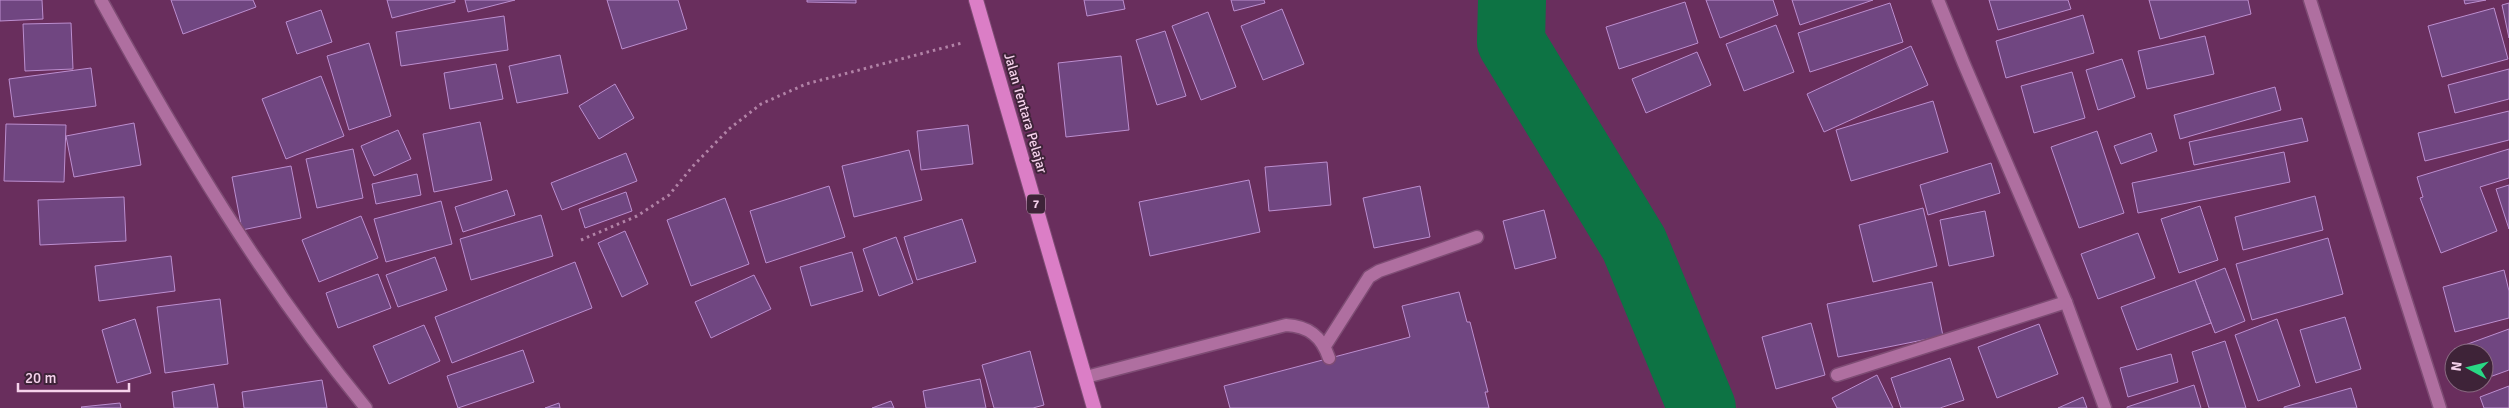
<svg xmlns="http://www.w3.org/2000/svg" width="2509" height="408" viewBox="0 0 2509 408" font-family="Signika,sans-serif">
	<rect width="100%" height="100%" fill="#692e5d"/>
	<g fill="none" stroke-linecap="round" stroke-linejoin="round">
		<path stroke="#0d7344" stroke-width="68" d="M1512,0L1511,42L1634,244L1702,408"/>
	</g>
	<g fill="#704681" stroke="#bc8ecf">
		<path d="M0,0H42L43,19L0,21Z"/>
		<path d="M171,0H253L256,7L183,34Z"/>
		<path d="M387,0H455V2L392,18Z"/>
		<path d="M465,0H515L468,12Z"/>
		<path d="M607,0H678L687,29L622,49Z"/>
		<path d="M807,0H856V3L807,2Z"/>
		<path d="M1084,0H1123L1125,9L1087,16Z"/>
		<path d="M1231,0H1264L1265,3L1234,11Z"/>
		<path d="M1706,0H1773L1778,15L1720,38Z"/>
		<path d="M1792,0H1873L1800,25Z"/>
		<path d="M1989,0H2068L2071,9L1998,30Z"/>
		<path d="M2149,0H2248L2251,14L2160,39Z"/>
		<path d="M2464,0H2486L2465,4Z"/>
		<path d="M1685,2L1698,43L1619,69L1606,27Z"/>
		<path d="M1890,3L1903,42L1810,72L1798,33Z"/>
		<path d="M2509,3V38L2502,5Z"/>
		<path d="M2494,8L2508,59L2442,77L2428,26Z"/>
		<path d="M1282,9L1304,64L1263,80L1241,26Z"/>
		<path d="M321,10L332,42L297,54L286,22Z"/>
		<path d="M1208,12L1236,87L1201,100L1172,26Z"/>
		<path d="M2083,15L2094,53L2006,78L1996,41Z"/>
		<path d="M504,16L508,50L401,66L396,32Z"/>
		<path d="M71,23L73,69L25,71L23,24Z"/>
		<path d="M1776,25L1794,72L1744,91L1726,44Z"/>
		<path d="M1165,31L1186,96L1157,105L1136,40Z"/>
		<path d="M2205,36L2214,74L2147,89L2138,51Z"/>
		<path d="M369,43L391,116L349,130L327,56Z"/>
		<path d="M1911,46L1928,85L1824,132L1807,94Z"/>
		<path d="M1697,52L1711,85L1646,113L1632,79Z"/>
		<path d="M560,55L568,93L517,103L509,66Z"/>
		<path d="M1121,56L1129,130L1066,137L1058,63Z"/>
		<path d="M2122,59L2135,97L2098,110L2086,70Z"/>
		<path d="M496,64L503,99L450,109L444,73Z"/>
		<path d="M91,68L96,106L14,117L9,79Z"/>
		<path d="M2509,69V99L2455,113L2448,85Z"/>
		<path d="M2072,72L2085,118L2034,133L2021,86Z"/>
		<path d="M321,76L344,136L286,159L262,99Z"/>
		<path d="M615,84L634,118L599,139L579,106Z"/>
		<path d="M2275,87L2281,110L2180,139L2174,115Z"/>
		<path d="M1933,101L1948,152L1851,181L1836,130Z"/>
		<path d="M2509,111V140L2425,161L2418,133Z"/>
		<path d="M2302,118L2308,141L2194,165L2189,142Z"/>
		<path d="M480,122L492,180L434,192L423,134Z"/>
		<path d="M134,123L141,165L74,177L66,136Z"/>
		<path d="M6,124L66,125L64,182L4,181Z"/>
		<path d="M968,125L973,164L921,170L917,131Z"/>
		<path d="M398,130L411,159L374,176L361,146Z"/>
		<path d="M2097,131L2124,213L2079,228L2051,147Z"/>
		<path d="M2151,133L2157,151L2121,164L2114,146Z"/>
		<path d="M353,149L363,198L317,208L306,159Z"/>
		<path d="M2509,149V178L2480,187L2497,231L2441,253L2420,198L2423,197L2417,177Z"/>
		<path d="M909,150L922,200L854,217L842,166Z"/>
		<path d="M2284,152L2290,182L2138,213L2132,183Z"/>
		<path d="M626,153L637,181L562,210L551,183Z"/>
		<path d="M1327,162L1331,205L1269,211L1265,167Z"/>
		<path d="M1991,163L2000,193L1928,215L1920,185Z"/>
		<path d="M291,166L301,218L242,230L232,177Z"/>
		<path d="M417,174L421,195L376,204L372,184Z"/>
		<path d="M1249,180L1260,232L1150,256L1139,202Z"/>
		<path d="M2509,185V229L2496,189Z"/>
		<path d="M829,186L845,237L766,263L750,211Z"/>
		<path d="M1420,186L1430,237L1374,248L1363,198Z"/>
		<path d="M507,190L515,215L463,232L455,207Z"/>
		<path d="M626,192L632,211L585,228L579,209Z"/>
		<path d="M2315,196L2323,230L2243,250L2235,217Z"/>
		<path d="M124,197L126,241L40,245L38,200Z"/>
		<path d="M725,198L749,264L691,286L667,220Z"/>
		<path d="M441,201L452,244L386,262L374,219Z"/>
		<path d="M2200,206L2218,260L2179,273L2161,219Z"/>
		<path d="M1923,208L1937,266L1873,282L1859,225Z"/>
		<path d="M1544,210L1556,258L1515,269L1503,221Z"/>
		<path d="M1985,211L1994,256L1949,266L1940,220Z"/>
		<path d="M541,215L553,256L471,280L460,239Z"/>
		<path d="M361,216L378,258L319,282L302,240Z"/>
		<path d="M962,219L976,262L917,280L904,237Z"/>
		<path d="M625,231L648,284L622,297L598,243Z"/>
		<path d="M2138,233L2155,278L2098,299L2081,254Z"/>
		<path d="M896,237L913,283L879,296L863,249Z"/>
		<path d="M2328,238L2343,294L2252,320L2236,264Z"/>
		<path d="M852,252L863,291L811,306L800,267Z"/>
		<path d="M171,256L175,291L99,301L95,266Z"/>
		<path d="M435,257L447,290L398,307L386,275Z"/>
		<path d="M575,262L592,308L452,363L435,317Z"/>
		<path d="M2225,268L2245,321L2215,333L2195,280Z"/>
		<path d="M2504,270L2509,291V318L2455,332L2443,287Z"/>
		<path d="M378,274L391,308L338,328L326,293Z"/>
		<path d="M754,275L771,309L711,338L695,302Z"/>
		<path d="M2195,280L2211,323L2137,350L2121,307Z"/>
		<path d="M1932,282L1943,336L1838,357L1827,304Z"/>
		<path d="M1459,292L1467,322H1470L1488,392H1485L1489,408H1230L1224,386L1410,337L1402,306Z"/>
		<path d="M220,299L228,364L165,373L157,307Z"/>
		<path d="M2345,317L2361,369L2316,383L2300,330Z"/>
		<path d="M135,319L151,373L117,383L102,330Z"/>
		<path d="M2277,319L2300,386L2258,401L2235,335Z"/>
		<path d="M1811,323L1825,375L1776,389L1762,337Z"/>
		<path d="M2039,324L2058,374L1997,398L1978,347Z"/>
		<path d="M424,325L440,361L389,384L373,346Z"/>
		<path d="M2509,329V370L2484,379V353H2456L2454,349Z"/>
		<path d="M2225,341L2246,408H2209L2192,352Z"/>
		<path d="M523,350L534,382L458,408L447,376Z"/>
		<path d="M1030,351L1044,405L1033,408H994L982,365Z"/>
		<path d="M2171,354L2178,382L2128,397L2120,368Z"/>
		<path d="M1950,358L1964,400L1940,408H1901L1891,378Z"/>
		<path d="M1877,375L1893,408H1837L1832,398Z"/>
		<path d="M980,379L986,408H926L923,391Z"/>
		<path d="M322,380L327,408H244L242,392Z"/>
		<path d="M214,384L218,408H174L172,392Z"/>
		<path d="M2194,385L2201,408H2127V407Z"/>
		<path d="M2509,386V408H2484L2480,397Z"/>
		<path d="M2351,388L2357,408H2284V407Z"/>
		<path d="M2083,397L2087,408H2058Z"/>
		<path d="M891,401L894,408H872Z"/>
		<path d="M120,403L121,408H82L81,407Z"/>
		<path d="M559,403L560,408H545Z"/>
	</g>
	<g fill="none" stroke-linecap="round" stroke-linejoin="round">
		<defs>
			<g id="service">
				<path d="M1325,346L1369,277L1379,271L1477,237"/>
				<path d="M1086,377L1286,325C1309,326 1322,337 1329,358"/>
			</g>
			<g id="minor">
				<path d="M101,0C179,142 263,283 366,408"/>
				<path d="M1938,0L1964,64L2066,302L2105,408"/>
				<path d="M2310,0L2440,408"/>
				<path d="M1837,375L2066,302"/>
			</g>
			<path id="trunk" d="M976,0L1094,408"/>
		</defs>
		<use href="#service" stroke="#7e4c74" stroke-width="15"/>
		<use href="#minor" stroke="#7e4c74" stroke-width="15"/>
		<use href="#trunk" stroke="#7e4c74" stroke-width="16"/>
		<path stroke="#b283a7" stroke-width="3" stroke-dasharray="2.5 4" stroke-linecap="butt" d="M581,240L637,216L669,195L693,166L729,129L761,104L806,84L962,43"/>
		<use href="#service" stroke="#af6fa0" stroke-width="12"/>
		<use href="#minor" stroke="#af6fa0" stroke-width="12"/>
		<use href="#trunk" stroke="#db7ec6" stroke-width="14"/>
	</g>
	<g text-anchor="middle" stroke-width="4" stroke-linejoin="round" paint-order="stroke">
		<rect fill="#3e2338" stroke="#bf9eb6" stroke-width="1" x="1027" y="194.5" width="18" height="19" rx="4"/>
		<g font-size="12" font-weight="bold" fill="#f6d2ec">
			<text x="1036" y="208">7</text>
		</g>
		<g font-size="14" fill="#f6d2ec" stroke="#3e2338">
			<text transform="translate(1026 113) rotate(74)" y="5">Jalan Tentara Pelajar</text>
		</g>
	</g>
	<g transform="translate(2469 368) rotate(277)"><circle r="24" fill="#3e2338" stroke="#886980"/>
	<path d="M0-4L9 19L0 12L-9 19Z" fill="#29d885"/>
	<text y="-8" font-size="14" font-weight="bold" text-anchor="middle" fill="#f6d2ec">N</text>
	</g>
	<path d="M18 383v8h111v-8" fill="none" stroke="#f6d2ec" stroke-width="2.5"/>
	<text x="25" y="383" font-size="15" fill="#f6d2ec" stroke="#3e2338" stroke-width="4" paint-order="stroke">20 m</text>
</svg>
